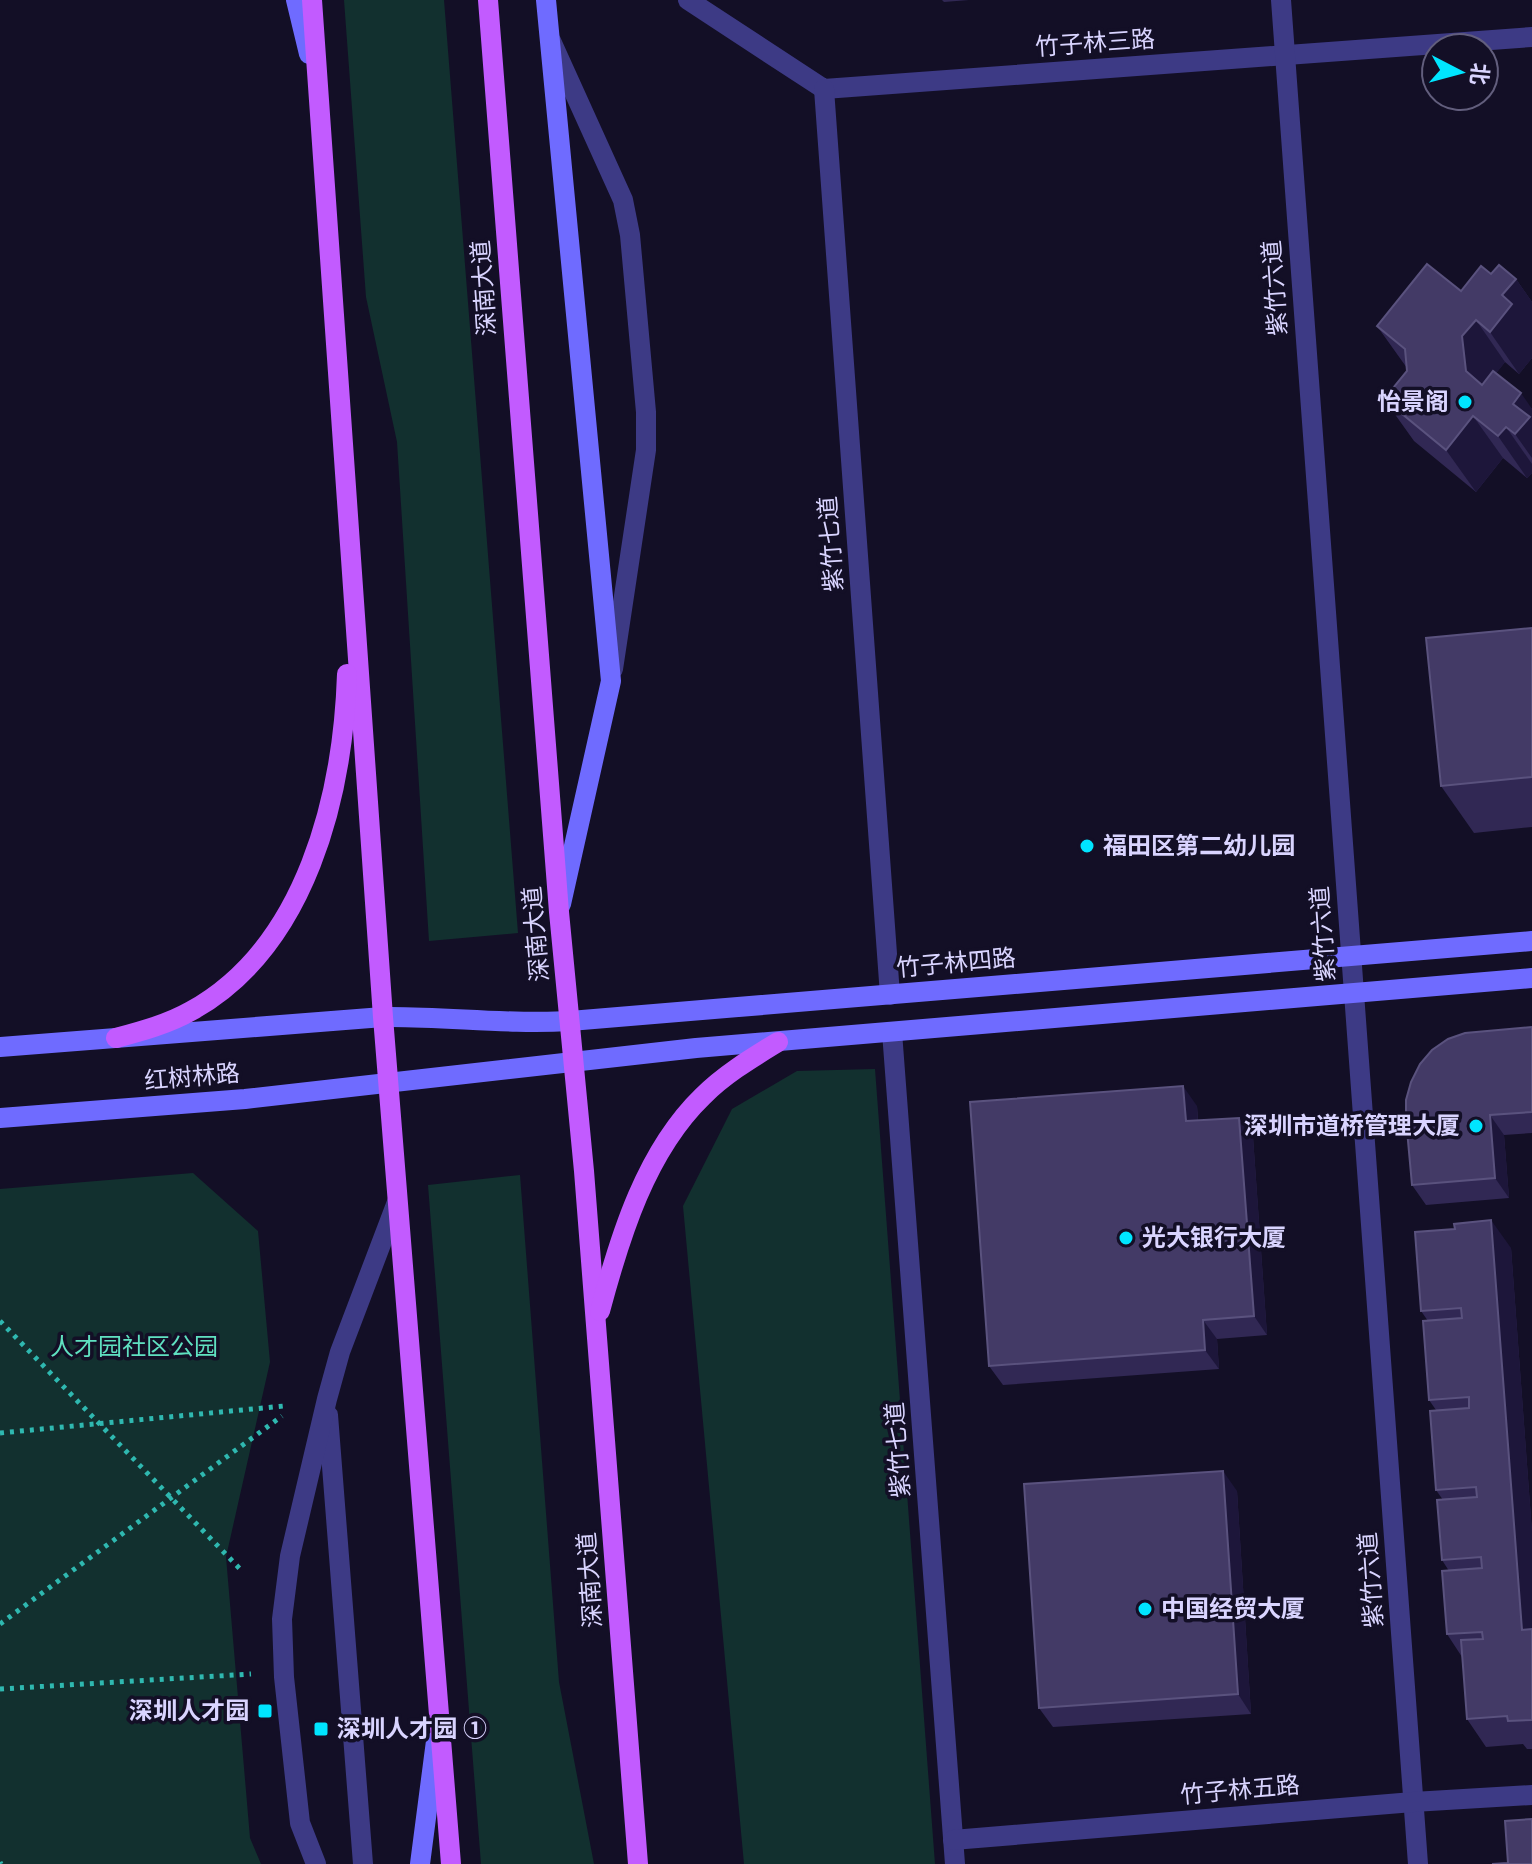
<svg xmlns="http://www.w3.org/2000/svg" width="1532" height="1864" viewBox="0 0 1532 1864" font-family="Roboto,'Noto Sans SC',sans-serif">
	<rect width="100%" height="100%" fill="#130f26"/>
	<g fill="#12302f">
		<path d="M344,0H444L518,933L429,941L397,442L366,297Z"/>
		<path d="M875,1069L935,1864H744L683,1206L732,1109L797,1071Z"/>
		<path d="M193,1173L258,1231L270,1362L226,1557L250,1838L261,1864H0V1189Z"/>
		<path d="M520,1175L559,1682L594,1864H481L428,1185Z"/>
	</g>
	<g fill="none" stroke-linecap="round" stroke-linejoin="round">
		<g stroke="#2fb8b0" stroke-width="5" stroke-dasharray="4 6" stroke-linecap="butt">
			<path d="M0,1321L243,1572"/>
			<path d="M0,1433L284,1406"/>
			<path d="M0,1624L282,1416"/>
			<path d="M0,1689L251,1674"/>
			<path d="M0,1862L1,1864"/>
		</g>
		<g stroke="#3d3a85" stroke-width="20">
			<path d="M551,41L623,200L630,235L646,412V450L613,669"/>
			<path d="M328,1415L363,1864"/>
			<path d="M316,1864L300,1823L284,1677L282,1619L290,1556L327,1399L340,1352L397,1202"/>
		</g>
		<g stroke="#3d3a85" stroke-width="20">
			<path d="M688,0L824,89L1532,37"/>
			<path d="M1281,0L1418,1864"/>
			<path d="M824,89L890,995"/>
			<path d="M892,1032L955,1864"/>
			<path d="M953,1840L1413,1802L1532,1795"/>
		</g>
		<g stroke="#6f6bff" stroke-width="20">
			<path d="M296,0L309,54"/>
			<path d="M546,0L611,681L561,904"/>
			<path d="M0,1047L383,1017C446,1016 507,1025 570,1021L1532,941"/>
			<path d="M0,1118L245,1099L696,1048L1532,978"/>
			<path d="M420,1864L436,1741"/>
		</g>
		<g stroke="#c25bff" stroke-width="20">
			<path d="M312,0L383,1017L451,1864"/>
			<path d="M488,0L559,912L584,1171L638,1864"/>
			<path d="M116,1038C142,1031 168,1024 191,1011C307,947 343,795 347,674"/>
			<path d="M600,1311C620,1236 646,1151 703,1096C725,1074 752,1058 778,1042"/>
		</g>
	</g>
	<g fill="#312854">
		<path d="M942,0H969L944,2Z"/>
		<path d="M1491,274L1516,279L1532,302V358L1519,374L1505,362L1496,373L1532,409V473L1527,478L1503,458L1476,492L1414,441L1384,399L1407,371V368L1377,326L1461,291Z"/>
		<path d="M1532,628V827L1474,833L1441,786Z"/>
		<path d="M1532,1027V1133L1504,1135L1509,1198L1426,1205L1412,1185Z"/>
		<path d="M1197,1106L1198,1120L1253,1137L1267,1335L1217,1339L1219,1369L1003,1385L989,1366Z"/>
		<path d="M1511,1248L1532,1532V1749H1527L1523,1744L1486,1747L1467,1719L1462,1657L1447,1634L1449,1571L1442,1560L1443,1500L1436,1490V1410L1429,1400L1428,1321L1421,1311Z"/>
		<path d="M1237,1491L1251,1714L1053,1727L1039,1708Z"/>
	</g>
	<g fill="#1d163a">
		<path d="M1516,279L1532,302V358L1519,374L1490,332L1502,295Z"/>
		<path d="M1476,320L1505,362L1492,379L1495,413L1466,371L1462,336Z"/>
		<path d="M1521,393L1532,409V458L1515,434L1513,404Z"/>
		<path d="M1473,416L1503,458L1476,492L1446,450Z"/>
		<path d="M1506,427L1532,464V473L1527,478L1498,436Z"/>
		<path d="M1183,1086L1197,1106L1199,1141L1186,1121Z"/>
		<path d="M1490,1115L1504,1135L1509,1198L1495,1178Z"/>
		<path d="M1239,1118L1253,1137L1267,1335L1254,1316Z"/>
		<path d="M1491,1220L1511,1248L1532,1532V1644L1522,1630Z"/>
		<path d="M1203,1320L1217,1339L1219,1369L1205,1350Z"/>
		<path d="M1223,1471L1237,1491L1251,1714L1238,1694Z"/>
	</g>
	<g fill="#433a66" stroke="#5a527e" stroke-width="2">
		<path d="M1427,264L1461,291L1481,266L1491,274L1499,265L1516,279L1502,295L1512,304L1490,332L1476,320L1462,336L1466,371L1482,385L1493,371L1521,393L1513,404L1530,417L1515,434L1506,427L1498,436L1473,416L1446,450L1384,399L1407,371L1405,349L1377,326Z"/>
		<path d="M1532,628V777L1441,786L1426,638Z"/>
		<path d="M1532,1027V1112L1490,1115L1495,1178L1412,1185L1406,1119V1100L1411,1082L1420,1064L1432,1050L1448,1039L1465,1033Z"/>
		<path d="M1183,1086L1186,1121L1239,1118L1254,1316L1203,1320L1205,1350L989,1366L970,1102Z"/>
		<path d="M1491,1220L1522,1630L1532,1629V1720L1508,1721L1507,1716L1467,1719L1461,1640L1483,1639L1482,1632L1447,1634L1442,1571L1482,1568L1481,1557L1442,1560L1437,1500L1477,1497L1476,1487L1436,1490L1430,1411L1469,1408V1397L1429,1400L1423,1321L1462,1318L1461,1308L1421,1311L1415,1232L1455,1229L1454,1224Z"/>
		<path d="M1223,1471L1238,1694L1039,1708L1024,1484Z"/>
		<path d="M1532,1819V1864H1492L1508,1863L1505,1821Z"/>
	</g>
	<g fill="#00e5ff" stroke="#130f26" stroke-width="3">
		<circle cx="1465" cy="402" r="8"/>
		<circle cx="1087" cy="846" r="8"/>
		<circle cx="1476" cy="1126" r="8"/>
		<circle cx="1126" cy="1238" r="8"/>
		<circle cx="1145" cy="1609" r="8"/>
		<rect x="257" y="1703" width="16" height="16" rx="4"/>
		<rect x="313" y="1721" width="16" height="16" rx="4"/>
	</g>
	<g text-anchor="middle" stroke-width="7" stroke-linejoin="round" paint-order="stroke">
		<g font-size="24" fill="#d9d4ff" stroke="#130f26">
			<text transform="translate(1095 43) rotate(-4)" y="8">竹子林三路</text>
			<text transform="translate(484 288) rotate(-94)" y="8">深南大道</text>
			<text transform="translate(1275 288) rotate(-94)" y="8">紫竹六道</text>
			<text transform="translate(831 544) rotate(-94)" y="8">紫竹七道</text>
			<text transform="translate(536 934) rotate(-95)" y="8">深南大道</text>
			<text transform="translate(1323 934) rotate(-94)" y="8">紫竹六道</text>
			<text transform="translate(956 963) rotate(-5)" y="8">竹子林四路</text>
			<text transform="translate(192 1077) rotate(-5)" y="8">红树林路</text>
			<text transform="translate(898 1450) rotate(-94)" y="8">紫竹七道</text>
			<text transform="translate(590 1580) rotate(-94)" y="8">深南大道</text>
			<text transform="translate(1371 1580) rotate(-94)" y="8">紫竹六道</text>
			<text transform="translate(1240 1790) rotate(-5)" y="8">竹子林五路</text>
		</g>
		<g font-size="24" font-weight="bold" fill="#d9d4ff" stroke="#130f26" text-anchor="start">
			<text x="1449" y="410" text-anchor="end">怡景阁</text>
			<text x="1103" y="854">福田区第二幼儿园</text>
			<text x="1460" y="1134" text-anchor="end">深圳市道桥管理大厦</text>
			<text x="1142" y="1246">光大银行大厦</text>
			<text x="1161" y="1617">中国经贸大厦</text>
			<text x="249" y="1719" text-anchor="end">深圳人才园</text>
			<text x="337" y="1737">深圳人才园 ①</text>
		</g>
		<g font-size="24" fill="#5fe0c0" stroke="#130f26">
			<text x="134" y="1355">人才园社区公园</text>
		</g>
	</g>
	<g transform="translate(1460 72) rotate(96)"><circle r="38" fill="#130f26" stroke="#625e7d" stroke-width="2"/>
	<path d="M0-6L14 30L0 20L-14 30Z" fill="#00e5ff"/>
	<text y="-12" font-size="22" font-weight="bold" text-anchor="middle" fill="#d9d4ff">北</text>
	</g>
</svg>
